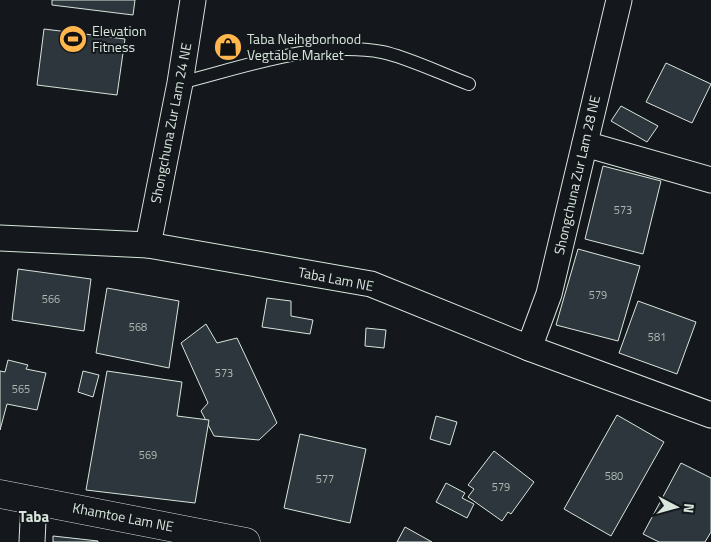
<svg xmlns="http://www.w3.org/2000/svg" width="711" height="542" viewBox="0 0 711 542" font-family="'Titillium Web',sans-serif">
	<rect width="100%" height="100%" fill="#14181c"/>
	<g fill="#2c363c" stroke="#d8e6dc">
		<path d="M52,0H135L133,15L52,5Z"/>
		<path d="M44,29L125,39L117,95L37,85Z"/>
		<path d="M666,63L711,84L692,123L646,102Z"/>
		<path d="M621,106L658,126L647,142L611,121Z"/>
		<path d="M603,166L661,181L643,254L585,239Z"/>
		<path d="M578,249L640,266L618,341L556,325Z"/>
		<path d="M18,269L91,279L84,331L12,320Z"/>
		<path d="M107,288L179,301L169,368L96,353Z"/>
		<path d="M267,298L291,301V316L313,320L310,334L262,327Z"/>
		<path d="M638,301L696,322L677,374L619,353Z"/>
		<path d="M206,324L217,343L237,338L277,423L259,440L214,436L201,411L208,403L181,343Z"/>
		<path d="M366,328L386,330L384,348L365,346Z"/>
		<path d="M8,360L28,365L26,369L46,373L37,410L7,404L0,430V371L5,372Z"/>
		<path d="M83,371L99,375L93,397L78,392Z"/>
		<path d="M107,371L182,382L177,416L209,420L195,503L86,490Z"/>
		<path d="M617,415L664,442L611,536L564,509Z"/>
		<path d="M436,416L457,422L450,445L430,439Z"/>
		<path d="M300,434L366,449L350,523L284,508Z"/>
		<path d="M494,451L534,482L511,514L508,512L502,521L468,497L474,489L468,485Z"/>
		<path d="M681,463L711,478V532L705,542H659L643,534Z"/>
		<path d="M446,483L465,493L462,498L474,504L467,518L436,502Z"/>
		<path d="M405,527L432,542H397Z"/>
		<path d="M53,536L98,541V542H53Z"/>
	</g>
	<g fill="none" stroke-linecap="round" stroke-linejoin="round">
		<defs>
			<path id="lane" d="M180,83C244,67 316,40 382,52C407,57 444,75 469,84"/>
			<g id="street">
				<path d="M585,144L711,180"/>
				<path d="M0,238L148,245L371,284L529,348L711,415"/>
				<path d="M148,245L180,83L193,0"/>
				<path d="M529,348L549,294L619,0"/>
				<path d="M32,542L34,500"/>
			</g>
			<path id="secondary" d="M0,494L246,542"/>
		</defs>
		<use href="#lane" stroke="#d8e6dc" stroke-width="14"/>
		<use href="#street" stroke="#d8e6dc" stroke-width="27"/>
		<use href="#secondary" stroke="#d8e6dc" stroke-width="29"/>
		<use href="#lane" stroke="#14181c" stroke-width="12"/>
		<use href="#street" stroke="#14181c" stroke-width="25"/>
		<use href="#secondary" stroke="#14181c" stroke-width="28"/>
	</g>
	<defs>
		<symbol id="stadium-disc" viewBox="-11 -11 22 22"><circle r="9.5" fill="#ffb74d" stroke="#14181c"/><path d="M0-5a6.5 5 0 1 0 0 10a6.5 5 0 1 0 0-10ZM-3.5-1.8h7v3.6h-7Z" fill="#111"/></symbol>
		<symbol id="shop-disc" viewBox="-11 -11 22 22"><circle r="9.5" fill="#ffb74d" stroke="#14181c"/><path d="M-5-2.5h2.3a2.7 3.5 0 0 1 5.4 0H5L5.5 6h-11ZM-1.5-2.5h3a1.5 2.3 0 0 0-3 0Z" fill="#111"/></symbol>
	</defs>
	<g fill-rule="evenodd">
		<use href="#stadium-disc" x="57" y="23" width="32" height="32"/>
		<use href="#shop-disc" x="212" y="31" width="32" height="32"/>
	</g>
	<g text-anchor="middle" stroke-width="4" stroke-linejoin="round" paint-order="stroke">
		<g font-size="11" fill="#adbab4">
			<text x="623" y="214">573</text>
			<text x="598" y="299">579</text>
			<text x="51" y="303">566</text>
			<text x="138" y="331">568</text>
			<text x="657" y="341">581</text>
			<text x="224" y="377">573</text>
			<text x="21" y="393">565</text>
			<text x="148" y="459">569</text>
			<text x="614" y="480">580</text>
			<text x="325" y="483">577</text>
			<text x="501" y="491">579</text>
		</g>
		<g font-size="14" fill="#d8e6dc" stroke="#14181c" text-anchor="start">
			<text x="92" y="36">Elevation<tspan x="92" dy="16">Fitness</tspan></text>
			<text x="247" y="44">Taba Neihgborhood<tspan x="247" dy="16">Vegtable Market</tspan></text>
		</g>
		<g font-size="14" fill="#d8e6dc" stroke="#14181c">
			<text transform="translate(171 123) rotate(-79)" y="5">Shongchuna Zur Lam 24 NE</text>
			<text transform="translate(577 175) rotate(-77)" y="5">Shongchuna Zur Lam 28 NE</text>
			<text transform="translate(336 279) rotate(11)" y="5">Taba Lam NE</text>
			<text transform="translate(123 517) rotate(11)" y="5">Khamtoe Lam NE</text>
		</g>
		<g font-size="15" font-weight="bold" fill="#d8e6dc" stroke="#14181c">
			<text x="34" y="522">Taba</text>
		</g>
	</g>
	<g transform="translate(676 507) rotate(96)" stroke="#14181c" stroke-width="4" paint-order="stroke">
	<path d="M0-4L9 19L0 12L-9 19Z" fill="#d8e6dc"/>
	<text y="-8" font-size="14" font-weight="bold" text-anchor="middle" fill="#d8e6dc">N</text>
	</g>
</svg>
